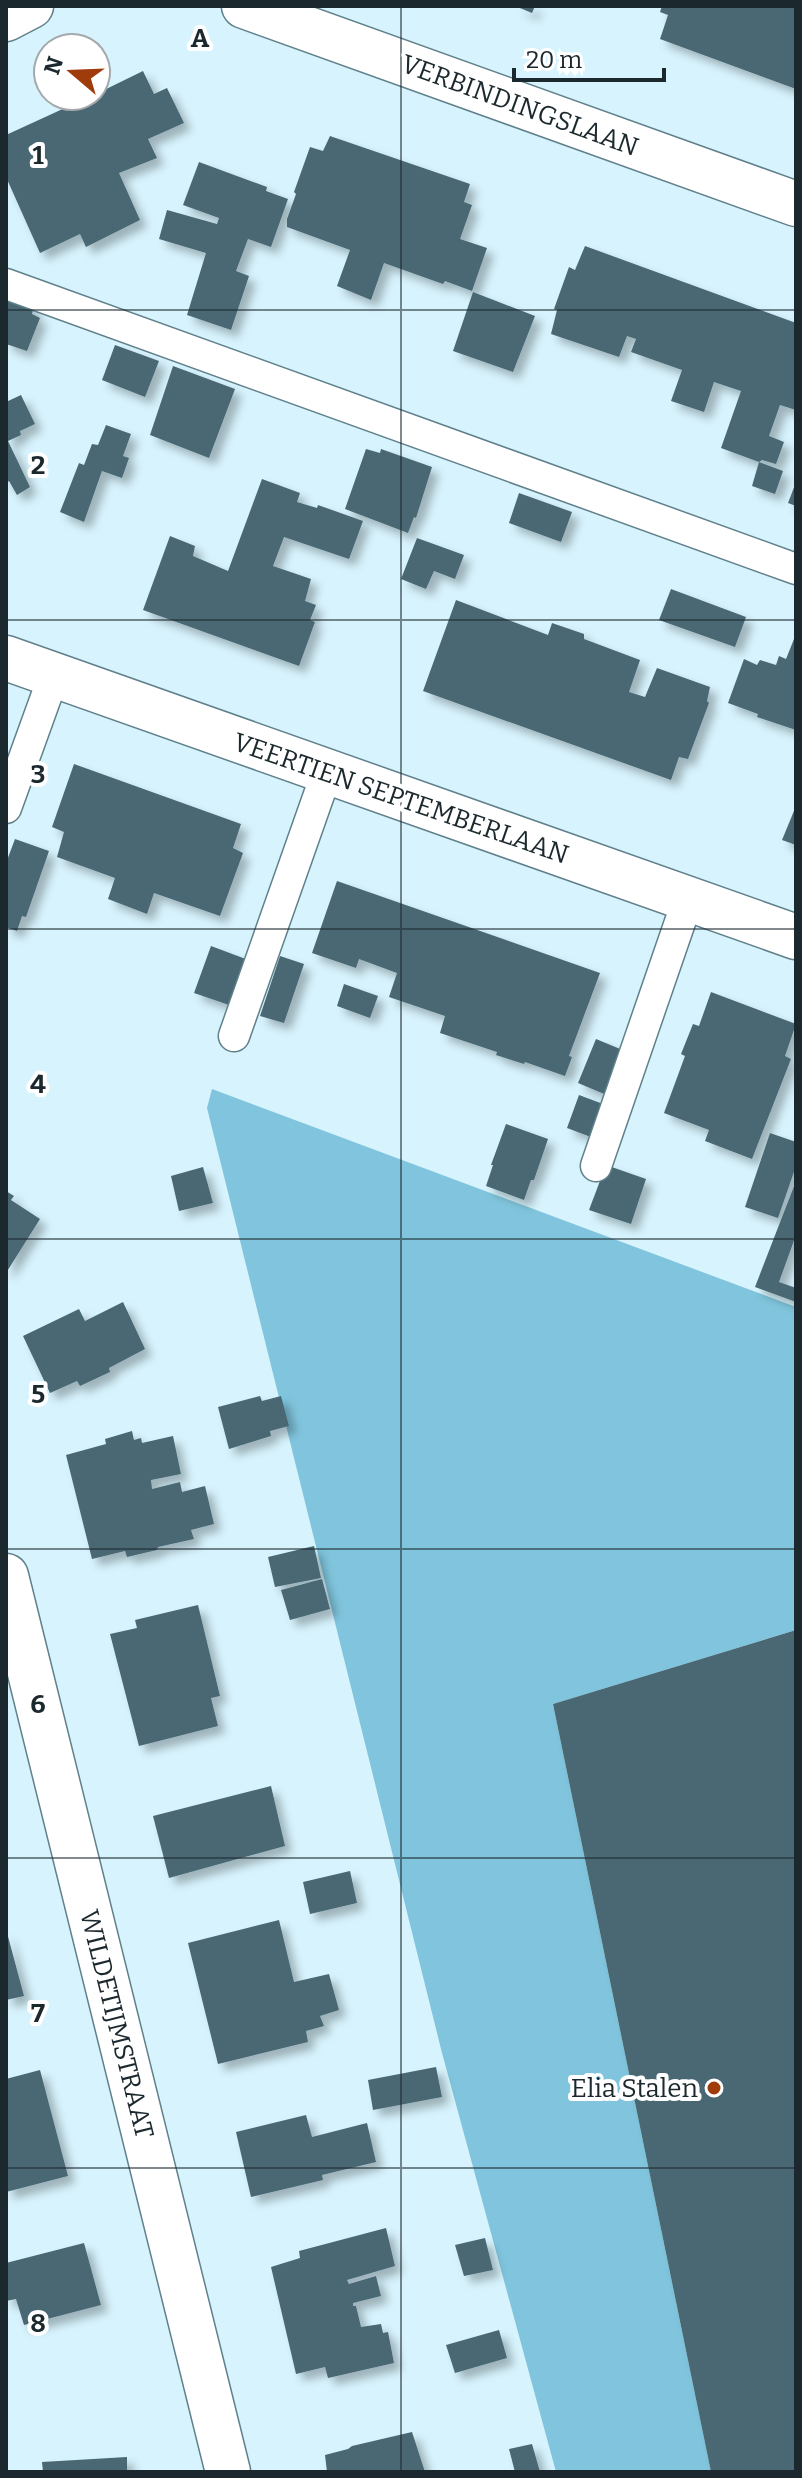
<svg xmlns="http://www.w3.org/2000/svg" width="802" height="2478" viewBox="0 0 802 2478" font-family="Bitter,serif">
	<defs>
		<filter id="shadow"><feDropShadow dx="7" dy="7" stdDeviation="4" flood-color="#0004"/></filter>
	</defs>
	<rect width="100%" height="100%" fill="#d7f3fd"/>
	<path fill="#80c5dd" d="M212,1089L796,1307V1630L553,1704L711,2472H556L442,2053L207,1108Z"/>
	<g fill="#496873" filter="url(#shadow)">
		<path d="M515,6H535L532,13Z"/>
		<path d="M662,6H796V89L660,39L668,15L660,12Z"/>
		<path d="M143,71L154,94L167,88L184,123L148,139L157,158L119,173L140,220L86,247L80,234L40,253L6,177V135L91,96H96V94Z"/>
		<path d="M330,136L470,184L464,202L472,205L460,239L487,248L472,291L445,281L443,284L384,263L371,300L337,286L350,250L287,227V219L296,194L294,192L310,147L323,151Z"/>
		<path d="M199,162L267,187L266,191L288,199L271,247L248,239L236,271L249,276L231,330L187,315L206,253L159,239L167,210L217,224L219,218L183,205Z"/>
		<path d="M585,246L796,323V410L780,405L769,436L784,442L776,464L762,460L759,462L721,448L741,391L714,382L704,412L671,401L682,370L631,352L636,339L627,336L619,357L551,334L557,310L554,309L569,267L575,270Z"/>
		<path d="M473,292L535,316L513,372L453,351Z"/>
		<path d="M6,297L34,306L32,314L40,318L27,351L6,344Z"/>
		<path d="M115,345L159,361L145,397L102,380Z"/>
		<path d="M173,366L235,389L209,458L150,435Z"/>
		<path d="M21,395L35,424L20,431L21,435L8,441L30,487L17,495L9,481L6,483V402Z"/>
		<path d="M106,425L131,434L123,456L129,458L122,478L102,471L84,522L60,512L79,463L84,465L92,444L98,445Z"/>
		<path d="M366,449L380,453L381,449L432,467L416,518L414,517L408,533L345,509Z"/>
		<path d="M759,462L783,471L775,494L752,486Z"/>
		<path d="M262,479L300,493L297,502L317,508L318,505L363,521L349,559L284,537L273,566L311,579L305,601L316,605L310,620L315,622L299,666L143,610L170,536L195,546L193,556L228,571Z"/>
		<path d="M796,482V506L788,503Z"/>
		<path d="M519,493L572,512L561,542L509,523Z"/>
		<path d="M417,538L464,555L455,579L434,571L426,589L401,579Z"/>
		<path d="M671,589L746,617L735,647L659,620Z"/>
		<path d="M456,600L548,635L552,623L584,634V639L640,660L629,692L645,697L657,668L710,687L707,701L709,703L688,759L679,757L671,780L423,691Z"/>
		<path d="M796,634V730L757,717L758,714L728,703L744,659L757,665L760,660L776,665L779,656L786,659Z"/>
		<path d="M74,764L241,824L233,848L243,853L220,916L154,893L147,914L108,899L115,878L57,857L64,832L52,827Z"/>
		<path d="M796,806V845L782,840Z"/>
		<path d="M15,839L49,851L26,917L22,916L17,931L6,927V863Z"/>
		<path d="M337,881L600,973L569,1056L572,1057L565,1076L525,1062L524,1064L496,1055L497,1052L440,1033L445,1016L389,997L397,973L359,959L356,968L312,953Z"/>
		<path d="M211,946L251,961L235,1007L194,993Z"/>
		<path d="M280,956L304,964L284,1023L260,1016Z"/>
		<path d="M344,984L378,996L370,1018L337,1006Z"/>
		<path d="M711,992L796,1024L785,1056L791,1059L752,1159L705,1141L709,1130L664,1113L685,1056L681,1054L693,1024L699,1026Z"/>
		<path d="M596,1039L625,1051L609,1096L578,1083Z"/>
		<path d="M579,1095L603,1104L591,1137L567,1128Z"/>
		<path d="M506,1124L548,1139L534,1180H531L524,1200L486,1186L493,1165H491Z"/>
		<path d="M770,1133L796,1142V1166L778,1218L745,1207Z"/>
		<path d="M606,1165L646,1179L631,1224L589,1210Z"/>
		<path d="M203,1167L213,1203L179,1211L171,1176Z"/>
		<path d="M796,1181V1235L779,1282L796,1288V1302L755,1287Z"/>
		<path d="M6,1191L14,1196L11,1200L40,1219L6,1273Z"/>
		<path d="M123,1302L145,1349L109,1368L110,1372L80,1386L77,1381L50,1393L23,1336L79,1309L85,1321Z"/>
		<path d="M260,1396L262,1401L281,1396L289,1426L270,1431L271,1436L229,1449L218,1407Z"/>
		<path d="M132,1431L134,1440L141,1438L142,1443L173,1436L181,1474L151,1480L152,1489L180,1482L182,1492L205,1486L214,1524L191,1530L194,1539L158,1547L157,1550L127,1557L125,1551L92,1559L66,1455L106,1444L105,1439Z"/>
		<path d="M314,1546L321,1578L275,1587L268,1557Z"/>
		<path d="M322,1579L330,1609L290,1620L281,1590Z"/>
		<path d="M198,1605L220,1696L211,1698L218,1726L139,1746L110,1634L137,1628L135,1620Z"/>
		<path d="M796,1630V2472H711L553,1704Z"/>
		<path d="M271,1786L285,1846L169,1878L153,1816Z"/>
		<path d="M350,1871L357,1903L310,1914L303,1882Z"/>
		<path d="M279,1920L294,1982L329,1974L339,2010L320,2016L324,2026L306,2031L308,2042L218,2064L188,1943Z"/>
		<path d="M6,1929L24,1996L6,2000Z"/>
		<path d="M436,2067L442,2097L373,2110L368,2080Z"/>
		<path d="M40,2070L68,2176L6,2192V2079Z"/>
		<path d="M306,2115L312,2137L367,2123L376,2162L322,2175L323,2180L251,2197L236,2132Z"/>
		<path d="M386,2228L395,2266L347,2280L349,2284L376,2276L381,2296L353,2303V2306H356L361,2327L381,2324L383,2333L388,2332L394,2363L328,2378L325,2367L296,2374L271,2267L300,2258L299,2251Z"/>
		<path d="M485,2238L493,2270L464,2276L455,2245Z"/>
		<path d="M84,2243L101,2305L24,2325L16,2299L6,2301V2263Z"/>
		<path d="M499,2330L507,2358L455,2373L446,2345Z"/>
		<path d="M412,2432L425,2472H327L325,2455L348,2449L352,2446Z"/>
		<path d="M532,2444L540,2472H515L509,2449Z"/>
		<path d="M127,2457V2472H43L42,2462Z"/>
	</g>
	<g fill="none" stroke-linecap="round" stroke-linejoin="round">
		<defs>
			<g id="service">
				<path d="M6,284L796,569"/>
				<path d="M6,808L54,675"/>
				<path d="M234,1036L327,772"/>
				<path d="M596,1166L688,899"/>
			</g>
			<g id="minor">
				<path d="M244,6L796,204"/>
				<path d="M6,19L31,6"/>
				<path d="M6,658L796,937"/>
				<path d="M6,1576L228,2472"/>
			</g>
		</defs>
		<use href="#service" stroke="#60808b" stroke-width="33"/>
		<use href="#minor" stroke="#60808b" stroke-width="47"/>
		<use href="#service" stroke="#fff" stroke-width="30"/>
		<use href="#minor" stroke="#fff" stroke-width="44"/>
	</g>
	<path fill="none" stroke="#1b282d" stroke-width="2" stroke-opacity="0.55" d="M401,6V2472M6,310H796M6,620H796M6,929H796M6,1239H796M6,1549H796M6,1858H796M6,2168H796"/>
	<circle fill="#a03b0b" stroke="#fff" stroke-width="3" cx="714" cy="2088" r="8"/>
	<g text-anchor="middle" stroke-width="8" stroke-linejoin="round" paint-order="stroke">
		<g font-size="26" fill="#1b282d" stroke="#fff">
			<text transform="translate(520 105) rotate(20)" y="9">VERBINDINGSLAAN</text>
			<text transform="translate(401 798) rotate(19)" y="9">VEERTIEN SEPTEMBERLAAN</text>
			<text transform="translate(117 2024) rotate(76)" y="9">WILDETIJMSTRAAT</text>
		</g>
		<g font-size="26" fill="#1b282d" stroke="#fff" text-anchor="end">
			<text x="698" y="2097">Elia Stalen</text>
		</g>
	</g>
	<g font-size="26" text-anchor="middle" font-weight="bold" fill="#1b282d" stroke="#fff" stroke-width="8" stroke-linejoin="round" paint-order="stroke">
		<text x="200" y="47">A</text>
		<text x="38" y="164">1</text>
		<text x="38" y="474">2</text>
		<text x="38" y="783">3</text>
		<text x="38" y="1093">4</text>
		<text x="38" y="1403">5</text>
		<text x="38" y="1713">6</text>
		<text x="38" y="2022">7</text>
		<text x="38" y="2332">8</text>
	</g>
	<rect width="802" height="2478" fill="none" stroke="#1b282d" stroke-width="16"/>
	<g transform="translate(72 72) rotate(289)"><circle r="38" fill="#ffffff" stroke="#a4a9ab" stroke-width="2"/>
	<path d="M0-6L14 30L0 20L-14 30Z" fill="#a03b0b"/>
	<text y="-12" font-size="22" font-weight="bold" text-anchor="middle" fill="#1b282d">N</text>
	</g>
	<path d="M514 68v12h150v-12" fill="none" stroke="#1b282d" stroke-width="4"/>
	<text x="526" y="68" font-size="24" fill="#1b282d" stroke="#ffffff" stroke-width="6" paint-order="stroke">20 m</text>
</svg>
